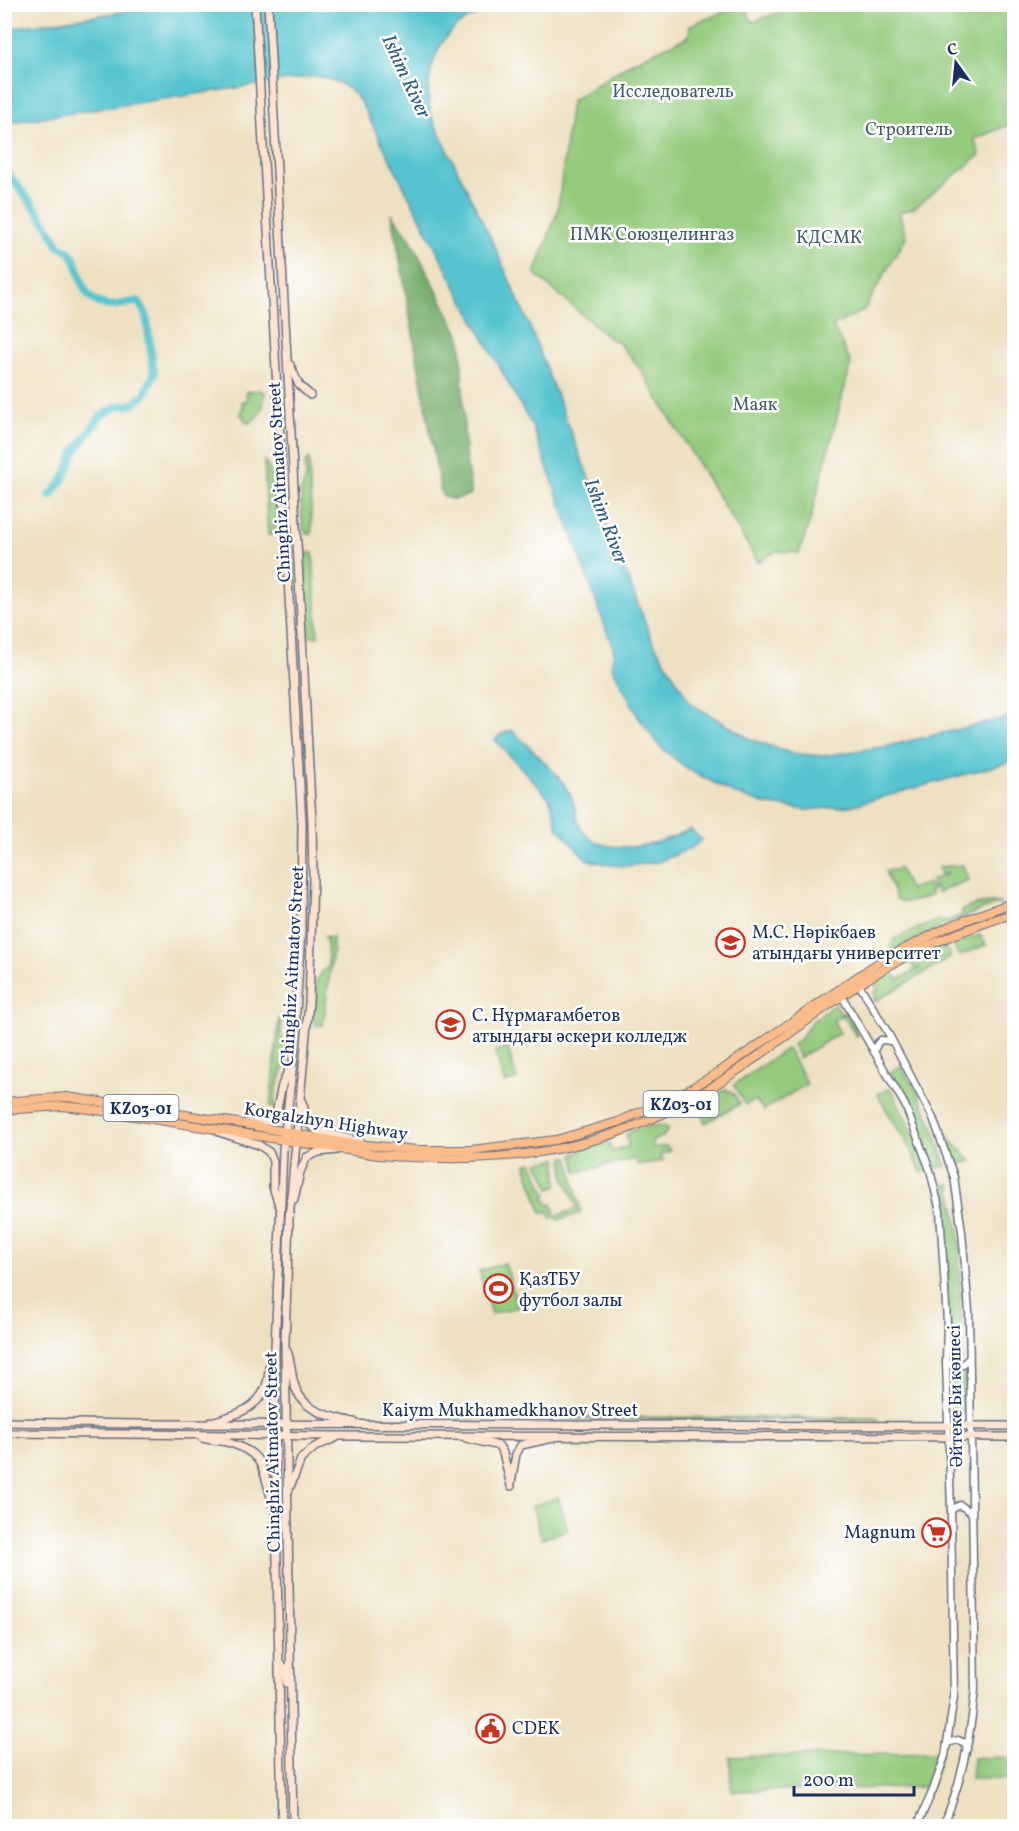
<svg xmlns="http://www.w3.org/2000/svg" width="1019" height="1831" viewBox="0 0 1019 1831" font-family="Vollkorn,serif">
	<rect width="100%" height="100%" fill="#fff"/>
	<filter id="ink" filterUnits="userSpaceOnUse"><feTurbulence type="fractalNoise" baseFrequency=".0167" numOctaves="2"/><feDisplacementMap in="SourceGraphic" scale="12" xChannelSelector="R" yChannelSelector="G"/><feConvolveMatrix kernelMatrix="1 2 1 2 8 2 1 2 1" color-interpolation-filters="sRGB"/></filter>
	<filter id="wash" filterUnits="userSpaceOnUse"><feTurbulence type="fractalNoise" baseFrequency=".008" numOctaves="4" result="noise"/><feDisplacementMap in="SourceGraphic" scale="24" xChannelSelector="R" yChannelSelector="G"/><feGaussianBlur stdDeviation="1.35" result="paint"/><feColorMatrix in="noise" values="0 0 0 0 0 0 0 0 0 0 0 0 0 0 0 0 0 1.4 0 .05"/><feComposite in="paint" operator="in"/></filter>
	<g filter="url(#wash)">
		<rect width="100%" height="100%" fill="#eee1c2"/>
		<g fill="#93ca7c" stroke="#577c6d" stroke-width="1.5">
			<path d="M742,5H745L752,22L800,5H1014V123L974,139L980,155L914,208L899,212L906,237L864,310L833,326L851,363L810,521L799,553L776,551L758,562L639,367L616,340H612L535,274L558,209L571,101L632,62L689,36L690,25Z"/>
			<path d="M260,390L265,393C266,404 260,416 250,423L246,422L240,412L243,409L242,401H247L246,392Z"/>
			<path d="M309,459L312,534H306L302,523L301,492L306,478L305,463Z"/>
			<path d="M264,460L270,470L274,498L278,511L275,535H268Z"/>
			<path d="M307,553H313L318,637L310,636L308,634L303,566Z"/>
			<path d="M963,865L968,880L937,893L931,880L948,874L947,872L941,875L938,867Z"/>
			<path d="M900,869L909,889L928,883L933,889L930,890L931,895C919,900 908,905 896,899L885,871Z"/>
			<path d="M990,903H1001C961,916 924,934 887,953L894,939L940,919L947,921L962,915V910L975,905Z"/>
			<path d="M980,935L986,945L959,956L953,945Z"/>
			<path d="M324,937L333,938V949L323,1025H315C311,1007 310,978 328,967L327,943Z"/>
			<path d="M945,947L950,952V958L875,1001L873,993L878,990L873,981L888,972H893L898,980L921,967L915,969L910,961C921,951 931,948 945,947Z"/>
			<path d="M835,1004L841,1014L846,1011L854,1024L858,1038L843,1015L833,1020L840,1033L799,1058L793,1044L801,1038L811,1022Z"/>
			<path d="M279,1019L281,1022V1035L286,1049V1062L276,1090L275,1108L270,1107Z"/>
			<path d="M508,1048L517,1079L504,1083L495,1051Z"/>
			<path d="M786,1049L789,1051L807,1084L764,1110L755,1100L745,1105L734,1085Z"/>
			<path d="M900,1066L915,1087L933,1126L946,1166L935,1168L925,1139L891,1072Z"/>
			<path d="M726,1089L733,1093L740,1104L705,1123L700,1108L702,1103Z"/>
			<path d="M889,1089L892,1091L916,1139L927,1171L921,1172L909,1147L877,1094Z"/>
			<path d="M662,1125L666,1127L667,1131L664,1136L652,1141L654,1148L667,1146L670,1151L661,1154L663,1161L638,1165L635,1159L577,1172L573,1155L596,1142H609L612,1152L629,1146L625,1135L635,1129Z"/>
			<path d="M941,1129L945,1133L972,1161L956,1165L953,1163Z"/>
			<path d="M565,1157H569L581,1213L558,1220L556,1217L551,1218L548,1211L542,1213L526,1167L527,1164L532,1162L547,1195L544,1197L549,1205L552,1204L556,1216L577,1208L564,1175L563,1159Z"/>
			<path d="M557,1159V1186L550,1188L538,1162Z"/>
			<path d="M950,1184L959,1231L962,1361L956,1364L951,1361L945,1236L937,1187Z"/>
			<path d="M505,1263L518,1307L491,1314L479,1271Z"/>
			<path d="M965,1368L966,1412H953L949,1369L957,1373Z"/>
			<path d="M443,1417L874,1418L880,1420L440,1419Z"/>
			<path d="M558,1497L568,1530L542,1539L532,1506Z"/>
			<path d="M941,1753L931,1787L731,1791L730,1757Z"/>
			<path d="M1014,1757V1779H971L973,1758Z"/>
		</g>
		<path fill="#76ae6c" stroke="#486e65" stroke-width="1.5" d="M392,214L410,238L461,338L465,452L471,494C461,498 451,503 441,494Z"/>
		<g fill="#57c4cf" stroke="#397a96" stroke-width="1.5">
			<path d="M177,4L523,5C501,8 479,11 461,23C432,44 424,83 431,115L494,245L528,322L652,640L691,704L752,740L791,753L823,756L888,746L1014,716V761L850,806L806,810L764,804L735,794L688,769L660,747L639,718L611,665L614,651L533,428L460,295L360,101C348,85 335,80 316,76L5,123V29Z"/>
			<path d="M512,730C528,746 546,762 561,780C566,786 571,796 574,804C576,810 576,817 578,822C594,863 662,845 690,829L702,840L691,848L658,862L626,866L610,865L586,859L558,828L550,799L495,740L501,734Z"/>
		</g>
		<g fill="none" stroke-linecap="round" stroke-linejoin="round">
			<path stroke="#57c4cf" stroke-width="8" d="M4,168C23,194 45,217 59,246C89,256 70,296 105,305C114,307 128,303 138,301L146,314L154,374L144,395L134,404L118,406L101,416L75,452L63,480L50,496"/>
		</g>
	</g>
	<g filter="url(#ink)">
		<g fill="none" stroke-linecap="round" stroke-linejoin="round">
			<defs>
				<g id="tertiary">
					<path d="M857,981L887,1031L933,1118L954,1177L962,1232L969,1311L975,1689C971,1736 962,1782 943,1826"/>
					<path d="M840,993L905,1105L930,1170L940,1211L947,1322L946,1362L951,1510L954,1697L945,1756L933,1790L917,1826"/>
					<path d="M874,1052L877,1044L881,1040L892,1041"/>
					<path d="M946,1362L957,1367L962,1365L968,1359"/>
					<path d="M951,1510L960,1505L970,1512"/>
					<path d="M947,1743L958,1740L965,1743L967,1749"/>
				</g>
				<g id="secondary">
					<path d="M255,4L302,823L301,931L293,1062L283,1149L275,1349L276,1510L282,1826"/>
					<path d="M268,4L312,822L313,880L309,1002L289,1219L285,1343L293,1826"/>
					<path d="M290,365L299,385L310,395"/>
					<path d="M302,1102L309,1124L318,1131L361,1142"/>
					<path d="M247,1123L267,1121L276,1114L282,1085L289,1069"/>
					<path d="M219,1132L259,1145L269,1152L273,1161V1187L279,1205"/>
					<path d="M294,1199L300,1172L307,1157L319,1152L337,1150"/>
					<path d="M287,1351C291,1361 291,1370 293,1379C299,1411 327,1416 354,1422"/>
					<path d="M4,1422L137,1424L1014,1426"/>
					<path d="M211,1422C233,1416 260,1409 267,1383C270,1372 268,1362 274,1351"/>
					<path d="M4,1433L339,1436L1014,1437"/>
					<path d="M202,1438C212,1441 221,1440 230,1443C269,1455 262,1475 274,1506"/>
					<path d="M466,1438L499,1446L503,1453L511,1486"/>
					<path d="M511,1483L516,1454L521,1445L553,1438"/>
					<path d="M288,1492L301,1459L315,1447L337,1437"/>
					<path d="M279,1663L284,1667L287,1683"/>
				</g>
				<g id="primary">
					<path d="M4,1102L67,1097L244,1124L346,1143L417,1150H471L556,1140L618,1122L681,1094L716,1074L882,960L950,926L1014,902"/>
					<path d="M4,1110L62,1106L90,1109L378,1155C492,1164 584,1157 686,1102C758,1063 819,1006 889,966C928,943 972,927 1014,913"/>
				</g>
			</defs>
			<use href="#tertiary" stroke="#656d81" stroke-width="9"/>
			<use href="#secondary" stroke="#656d81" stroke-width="10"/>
			<use href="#primary" stroke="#656d81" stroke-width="10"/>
			<use href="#tertiary" stroke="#fff" stroke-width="6"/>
			<use href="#secondary" stroke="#fde4d1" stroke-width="7"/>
			<use href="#primary" stroke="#fabc8b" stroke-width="8"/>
		</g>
	</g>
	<defs>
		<symbol id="university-ring" viewBox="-11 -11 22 22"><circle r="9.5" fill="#fff" stroke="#c8321e" stroke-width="1.5"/><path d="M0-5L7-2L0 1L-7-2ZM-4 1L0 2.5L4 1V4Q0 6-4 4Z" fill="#c8321e"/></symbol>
		<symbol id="stadium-ring" viewBox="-11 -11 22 22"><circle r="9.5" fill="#fff" stroke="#c8321e" stroke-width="1.5"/><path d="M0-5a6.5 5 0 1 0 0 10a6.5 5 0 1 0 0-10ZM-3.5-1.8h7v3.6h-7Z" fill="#c8321e"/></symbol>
		<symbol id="supermarket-ring" viewBox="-11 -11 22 22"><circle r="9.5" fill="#fff" stroke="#c8321e" stroke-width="1.5"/><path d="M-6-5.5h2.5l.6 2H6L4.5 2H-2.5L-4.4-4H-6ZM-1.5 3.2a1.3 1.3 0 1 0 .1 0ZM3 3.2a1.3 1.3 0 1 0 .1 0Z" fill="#c8321e"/></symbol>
		<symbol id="civic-ring" viewBox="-11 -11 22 22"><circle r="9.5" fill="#fff" stroke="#c8321e" stroke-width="1.5"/><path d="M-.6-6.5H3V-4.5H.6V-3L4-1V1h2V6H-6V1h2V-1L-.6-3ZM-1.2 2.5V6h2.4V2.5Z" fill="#c8321e"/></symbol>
	</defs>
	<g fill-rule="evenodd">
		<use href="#university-ring" x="714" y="926" width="33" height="33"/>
		<use href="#university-ring" x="434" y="1008" width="33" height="33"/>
		<use href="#stadium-ring" x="482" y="1272" width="33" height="33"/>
		<use href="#supermarket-ring" x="920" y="1516" width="33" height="33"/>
		<use href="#civic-ring" x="474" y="1712" width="33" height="33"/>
	</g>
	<g text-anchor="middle" stroke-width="5" stroke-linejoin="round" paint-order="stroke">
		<g fill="#fff" stroke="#5f6d8e" stroke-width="1.5">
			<rect x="643.5" y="1091" width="75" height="26" rx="4.5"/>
			<rect x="103.5" y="1095" width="75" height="26" rx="4.5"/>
		</g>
		<g font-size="16" font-weight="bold" fill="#1b2f5e">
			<text x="681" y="1110">KZ03-01</text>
			<text x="141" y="1114">KZ03-01</text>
		</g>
		<g font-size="18" fill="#3f5e67" stroke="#fff">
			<text x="673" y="97">Исследователь</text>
			<text x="909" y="135">Строитель</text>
			<text x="652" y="240">ПМК Союзцелингаз</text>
			<text x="829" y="243">КДСМК</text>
			<text x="755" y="410">Маяк</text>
		</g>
		<g font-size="18" fill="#1b2f5e" stroke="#fff">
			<text transform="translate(279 482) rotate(-93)" y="6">Chinghiz Aitmatov Street</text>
			<text transform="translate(292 966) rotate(-87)" y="6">Chinghiz Aitmatov Street</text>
			<text transform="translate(326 1121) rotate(9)" y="6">Korgalzhyn Highway</text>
			<text transform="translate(955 1396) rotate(-91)" y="6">Әйтеке Би көшесі</text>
			<text x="510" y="1416">Kaiym Mukhamedkhanov Street</text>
			<text transform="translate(272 1452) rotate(-91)" y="6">Chinghiz Aitmatov Street</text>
		</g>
		<g font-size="18" fill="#1b2f5e" stroke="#fff" text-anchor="start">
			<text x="752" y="938">М.С. Нәрікбаев<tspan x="752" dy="21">атындағы университет</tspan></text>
			<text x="472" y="1021">С. Нұрмағамбетов<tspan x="472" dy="21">атындағы әскери колледж</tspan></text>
			<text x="519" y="1285">ҚазТБУ<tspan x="519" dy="21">футбол залы</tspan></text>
			<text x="916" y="1538" text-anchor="end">Magnum</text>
			<text x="512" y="1734">CDEK</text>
		</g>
		<g font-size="20" font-style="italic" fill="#2d5c80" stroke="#fff">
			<text transform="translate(407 76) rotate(65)" y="7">Ishim River</text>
			<text transform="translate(607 521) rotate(69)" y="7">Ishim River</text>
		</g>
	</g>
	<rect width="1019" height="1831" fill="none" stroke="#fff" stroke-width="24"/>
	<g transform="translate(956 63) rotate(345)" stroke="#ffffff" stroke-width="4.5" paint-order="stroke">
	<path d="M0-4.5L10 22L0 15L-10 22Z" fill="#1b2f5e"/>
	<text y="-9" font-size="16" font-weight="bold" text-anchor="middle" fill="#1b2f5e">С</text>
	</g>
	<path d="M794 1786v9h120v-9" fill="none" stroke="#1b2f5e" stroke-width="3"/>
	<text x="803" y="1786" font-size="18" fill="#1b2f5e" stroke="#ffffff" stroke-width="4.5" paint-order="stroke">200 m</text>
</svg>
